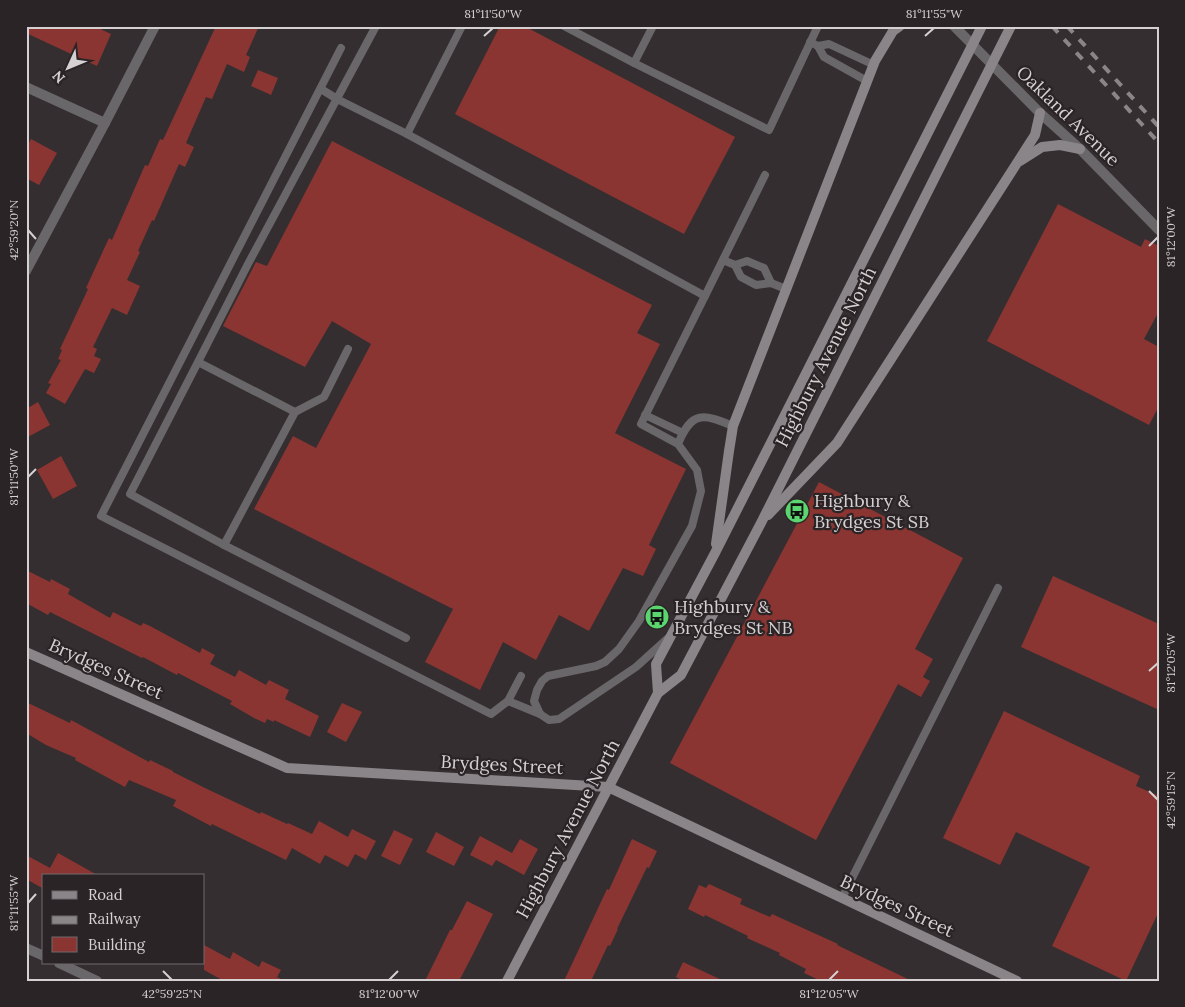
<svg xmlns="http://www.w3.org/2000/svg" width="1185" height="1007" viewBox="0 0 1185 1007" font-family="Lora,serif">
	<rect width="100%" height="100%" fill="#352e30"/>
	<g fill="#8a3532">
		<path d="M26,26H94L111,34L97,66L26,33Z"/>
		<path d="M216,26H259L246,55L250,57L244,72L227,64L212,99L206,97L186,143L194,147L185,167L179,164L154,221L152,220L138,251L140,252L127,280L140,286L127,315L112,308L93,347L97,349L94,356L101,359L94,373L85,369L65,404L46,393L51,384L48,383L61,360L58,359L62,350L60,349L88,289L86,288L109,238L112,240L145,165L148,166L160,139L163,140Z"/>
		<path d="M500,26H524L735,137L684,234L455,114Z"/>
		<path d="M258,70L278,78L271,95L251,86Z"/>
		<path d="M31,139L57,153L39,185L26,178V148Z"/>
		<path d="M332,141L652,305L637,333L660,344L615,433L686,469L649,545L656,549L643,576L623,568L589,631L559,615L536,660L503,642L480,690L425,662L453,609L254,509L293,436L316,448L371,344L332,321L305,367L223,326L256,262L267,266Z"/>
		<path d="M1058,204L1141,247L1145,239L1159,246V311L1144,339L1159,347V406L1149,425L987,341Z"/>
		<path d="M38,402L50,425L26,438V409Z"/>
		<path d="M61,456L77,486L53,499L37,470Z"/>
		<path d="M819,482L963,558L915,649L933,659L923,677L930,681L921,697L898,684L816,840L670,763Z"/>
		<path d="M26,570L50,582L51,579L70,589L68,594L110,618L113,612L141,626L143,623L150,626L200,653L202,648L215,655L210,664L235,677L239,670L266,685L269,680L289,690L285,699L319,716L310,737L274,720V722L267,719L265,723L254,718L230,704L232,701L178,673L177,675L143,657L142,658L50,612L48,615L26,603Z"/>
		<path d="M1053,576L1159,624V710L1021,647Z"/>
		<path d="M26,702L70,723L71,720L149,762L150,760L173,771V772L207,789L260,814L261,812L287,824L288,823L312,834L319,821L348,837L352,829L376,841L366,860L355,854L348,867L325,855L320,864L292,848L286,860L212,824L211,826L173,806L176,800L129,780L125,787L75,760L76,758L46,745L26,733Z"/>
		<path d="M342,703L362,712L346,742L327,732Z"/>
		<path d="M1004,711L1140,776L1136,786L1159,796V911L1126,981L1052,946L1090,867L1016,832L1000,865L943,838Z"/>
		<path d="M394,830L413,839L400,865L381,856Z"/>
		<path d="M436,832L464,847L454,866L426,852Z"/>
		<path d="M480,836L512,853L520,839L538,849L524,875L496,860L492,866L470,855Z"/>
		<path d="M632,839L657,851L649,868L647,867L617,929H618L610,946L608,945L591,981H564L607,889L609,890Z"/>
		<path d="M58,853L99,876H44V889L26,879V855L50,868Z"/>
		<path d="M709,884L742,899L740,904L770,917L772,914L838,944L837,945L912,981H821L804,973L806,969L779,955L780,953L747,938L748,936L705,915L704,917L688,909L699,885L706,888Z"/>
		<path d="M467,901L493,914L472,956L459,981H425L450,930H452Z"/>
		<path d="M204,945L230,959L233,952L259,967L262,961L281,970L277,977L285,981H224L204,970Z"/>
		<path d="M683,962L724,981H684L676,977Z"/>
	</g>
	<g fill="none" stroke-linecap="round" stroke-linejoin="round">
		<g stroke="#696769" stroke-width="8">
			<path d="M564,26L634,63"/>
			<path d="M653,26L634,63L769,130L818,26"/>
			<path d="M810,42L818,46L824,57L867,81"/>
			<path d="M818,46L829,44L874,65"/>
			<path d="M341,48L101,516L491,714L508,701L521,676"/>
			<path d="M321,89L337,99L407,134L705,296L641,424L678,444"/>
			<path d="M407,134L462,26"/>
			<path d="M723,260L735,265L741,277L756,285L771,283L786,289"/>
			<path d="M735,265L747,261L764,268L771,283"/>
			<path d="M705,296L765,175"/>
			<path d="M198,362L130,494L224,545L295,412L198,362L248,264L376,26"/>
			<path d="M295,412L324,397L348,349"/>
			<path d="M645,415L683,433"/>
			<path d="M224,545L406,638"/>
			<path d="M667,639L636,667L559,719L549,720L540,714L534,701L537,690L542,681L548,676L596,666L605,662L619,649L639,621L692,526L701,491L697,470L678,444C692,410 703,414 733,426"/>
			<path d="M508,701L540,714"/>
			<path d="M842,898L998,588"/>
		</g>
		<g stroke="#696769" stroke-width="10">
			<path d="M954,26L1040,113L1080,149L1159,230"/>
			<path d="M26,87L105,123L155,26"/>
			<path d="M26,271L105,123"/>
			<path d="M26,948L44,956"/>
			<path d="M59,963L97,981"/>
		</g>
		<g stroke="#898589" stroke-width="10">
			<path d="M1020,161L1042,147L1060,145L1080,149"/>
			<path d="M768,515L837,443L1035,135L1040,113"/>
			<path d="M716,544L729,451L733,426L875,61L893,31L900,26"/>
			<path d="M26,652L287,768L608,787L1017,981"/>
			<path d="M658,693L656,664L715,553L982,26"/>
			<path d="M507,981L658,693L681,675L761,523L1011,26"/>
		</g>
		<g stroke="#8a8586" stroke-width="4" stroke-dasharray="9 9" stroke-linecap="butt">
			<path d="M1052,26L1159,143"/>
			<path d="M1067,26L1159,127"/>
		</g>
	</g>
	<path fill="none" stroke="#d5d1d2" stroke-width="2" d="M484,36L493,28M925,36L934,28M28,230L36,239M1149,246L1158,237M28,477L36,469M1149,671L1158,663M1149,791L1158,800M28,903L36,894M163,971L172,980M389,980L398,971M829,980L838,971"/>
	<defs>
		<symbol id="bus-disc" viewBox="-11 -11 22 22"><circle r="9.5" fill="#5ad56f" stroke="#2b2426"/><path d="M-5-6H5V4H4V6H2V4H-2V6H-4V4H-5ZM-3.5-4V0h7V-4ZM-3.5 1.2v1.5H-2V1.2ZM2 1.2v1.5H3.5V1.2Z" fill="#111"/></symbol>
	</defs>
	<g fill-rule="evenodd">
		<use href="#bus-disc" x="783" y="497" width="28" height="28"/>
		<use href="#bus-disc" x="643" y="603" width="28" height="28"/>
	</g>
	<g text-anchor="middle" stroke-width="4.5" stroke-linejoin="round" paint-order="stroke">
		<g font-size="18" fill="#d5d1d2" stroke="#2b2426">
			<text transform="translate(1068 116) rotate(44)" y="6">Oakland Avenue</text>
			<text transform="translate(826 357) rotate(-63)" y="6">Highbury Avenue North</text>
			<text transform="translate(106 669) rotate(24)" y="6">Brydges Street</text>
			<text transform="translate(502 765) rotate(3)" y="6">Brydges Street</text>
			<text transform="translate(568 829) rotate(-62)" y="6">Highbury Avenue North</text>
			<text transform="translate(897 906) rotate(25)" y="6">Brydges Street</text>
		</g>
		<g font-size="18" fill="#d5d1d2" stroke="#2b2426" text-anchor="start">
			<text x="814" y="507">Highbury &amp;<tspan x="814" dy="21">Brydges St SB</tspan></text>
			<text x="674" y="613">Highbury &amp;<tspan x="674" dy="21">Brydges St NB</tspan></text>
		</g>
	</g>
	<rect width="1185" height="1007" fill="none" stroke="#2b2426" stroke-width="55"/>
	<rect x="42" y="874" width="162" height="90" fill="#2b2426" stroke="#6f696b"/>
	<rect x="52" y="891" width="25" height="8" fill="#898589" stroke="#6f696b"/>
	<text x="88" y="900" font-size="15" fill="#d5d1d2">Road</text>
	<rect x="52" y="916" width="25" height="8" fill="#8a8586" stroke="#6f696b"/>
	<text x="88" y="924" font-size="15" fill="#d5d1d2">Railway</text>
	<rect x="52" y="937" width="25" height="15" fill="#8a3532" stroke="#6f696b"/>
	<text x="88" y="950" font-size="15" fill="#d5d1d2">Building</text>
	<g transform="translate(68 68) rotate(226)" stroke="#2b2426" stroke-width="4" paint-order="stroke">
	<path d="M0-4L9 19L0 12L-9 19Z" fill="#d5d1d2"/>
	<text y="-8" font-size="14" font-weight="bold" text-anchor="middle" fill="#d5d1d2">N</text>
	</g>
	<rect x="28" y="28" width="1130" height="952" fill="none" stroke="#d5d1d2" stroke-width="2"/>
	<g font-size="12" text-anchor="middle" fill="#d5d1d2">
		<text x="493" y="18">81°11'50"W</text>
		<text x="934" y="18">81°11'55"W</text>
		<text transform="translate(14 230) rotate(-90)" y="4">42°59'20"N</text>
		<text transform="translate(1171 237) rotate(-90)" y="4">81°12'00"W</text>
		<text transform="translate(14 477) rotate(-90)" y="4">81°11'50"W</text>
		<text transform="translate(1171 663) rotate(-90)" y="4">81°12'05"W</text>
		<text transform="translate(1171 800) rotate(-90)" y="4">42°59'15"N</text>
		<text transform="translate(14 903) rotate(-90)" y="4">81°11'55"W</text>
		<text x="172" y="998">42°59'25"N</text>
		<text x="389" y="998">81°12'00"W</text>
		<text x="829" y="998">81°12'05"W</text>
	</g>
</svg>
